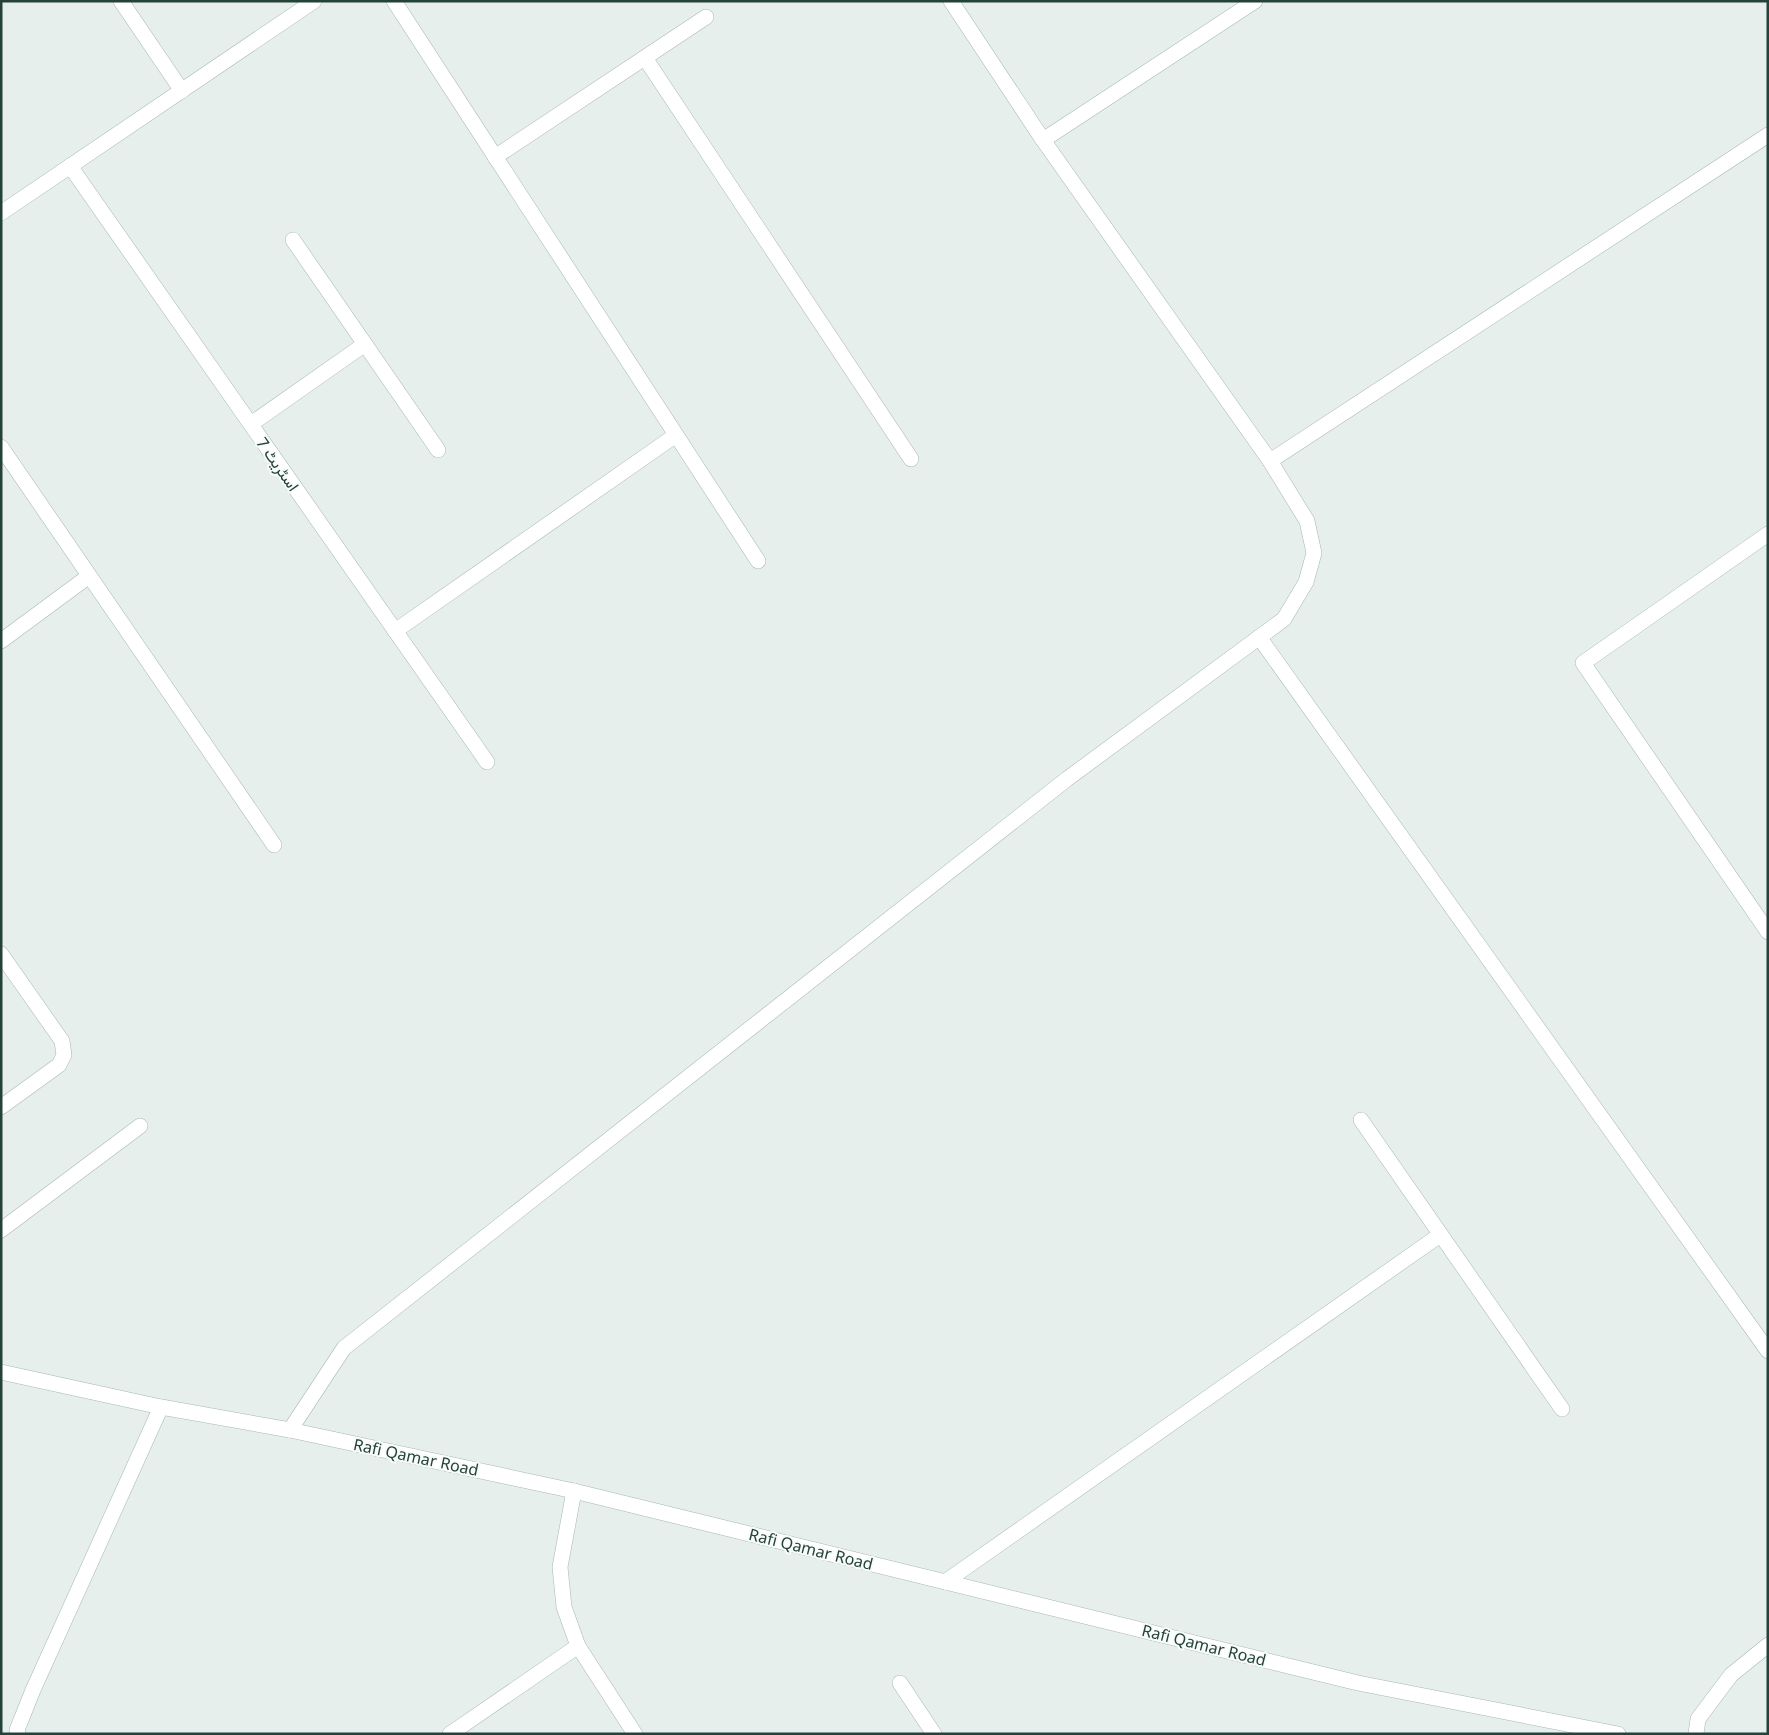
<svg xmlns="http://www.w3.org/2000/svg" width="1769" height="1735" viewBox="0 0 1769 1735" font-family="'Noto Sans',Vazirmatn,sans-serif">
	<rect width="100%" height="100%" fill="#e6efeb"/>
	<g fill="none" stroke-linecap="round" stroke-linejoin="round">
		<defs>
			<g id="minor">
				<path d="M121,1L182,91"/>
				<path d="M394,1L758,561"/>
				<path d="M645,58L911,459"/>
				<path d="M1043,140L1255,1"/>
				<path d="M495,157L706,17"/>
				<path d="M70,166L487,762"/>
				<path d="M1,213L314,1"/>
				<path d="M293,240L438,450"/>
				<path d="M251,424L365,344"/>
				<path d="M1,447L274,845"/>
				<path d="M1270,461L1768,135"/>
				<path d="M1768,534L1583,663L1768,932"/>
				<path d="M395,631L676,435"/>
				<path d="M1259,637L1768,1351"/>
				<path d="M1,641L89,576"/>
				<path d="M1,954L62,1041L64,1055L59,1065L1,1107"/>
				<path d="M1361,1120L1562,1409"/>
				<path d="M1,1230L140,1126"/>
				<path d="M1,1372L161,1407L290,1430L574,1491L1358,1683L1618,1734"/>
				<path d="M290,1430L344,1348L1067,779L1284,619L1306,582L1314,553L1307,521L1270,461L1043,140L951,1"/>
				<path d="M574,1491L560,1567L564,1607L578,1646L635,1734"/>
				<path d="M945,1582L1440,1235"/>
				<path d="M900,1683L934,1734"/>
				<path d="M18,1734L17,1730L33,1690L161,1407"/>
				<path d="M450,1734L578,1646"/>
				<path d="M1696,1734L1698,1719L1731,1675L1768,1645"/>
			</g>
		</defs>
		<use href="#minor" stroke="#a8b8b2" stroke-width="16"/>
		<use href="#minor" stroke="#fff" stroke-width="15"/>
	</g>
	<g text-anchor="middle" stroke-width="4" stroke-linejoin="round" paint-order="stroke">
		<g font-size="16" fill="#24423a" stroke="#f7fbf9">
			<text transform="translate(278 464) rotate(55)" y="6">اسٹریٹ 7</text>
			<text transform="translate(416 1457) rotate(12)" y="6">Rafi Qamar Road</text>
			<text transform="translate(811 1549) rotate(14)" y="6">Rafi Qamar Road</text>
			<text transform="translate(1204 1645) rotate(14)" y="6">Rafi Qamar Road</text>
		</g>
	</g>
	<rect width="1769" height="1735" fill="none" stroke="#24423a" stroke-width="5"/>
</svg>
